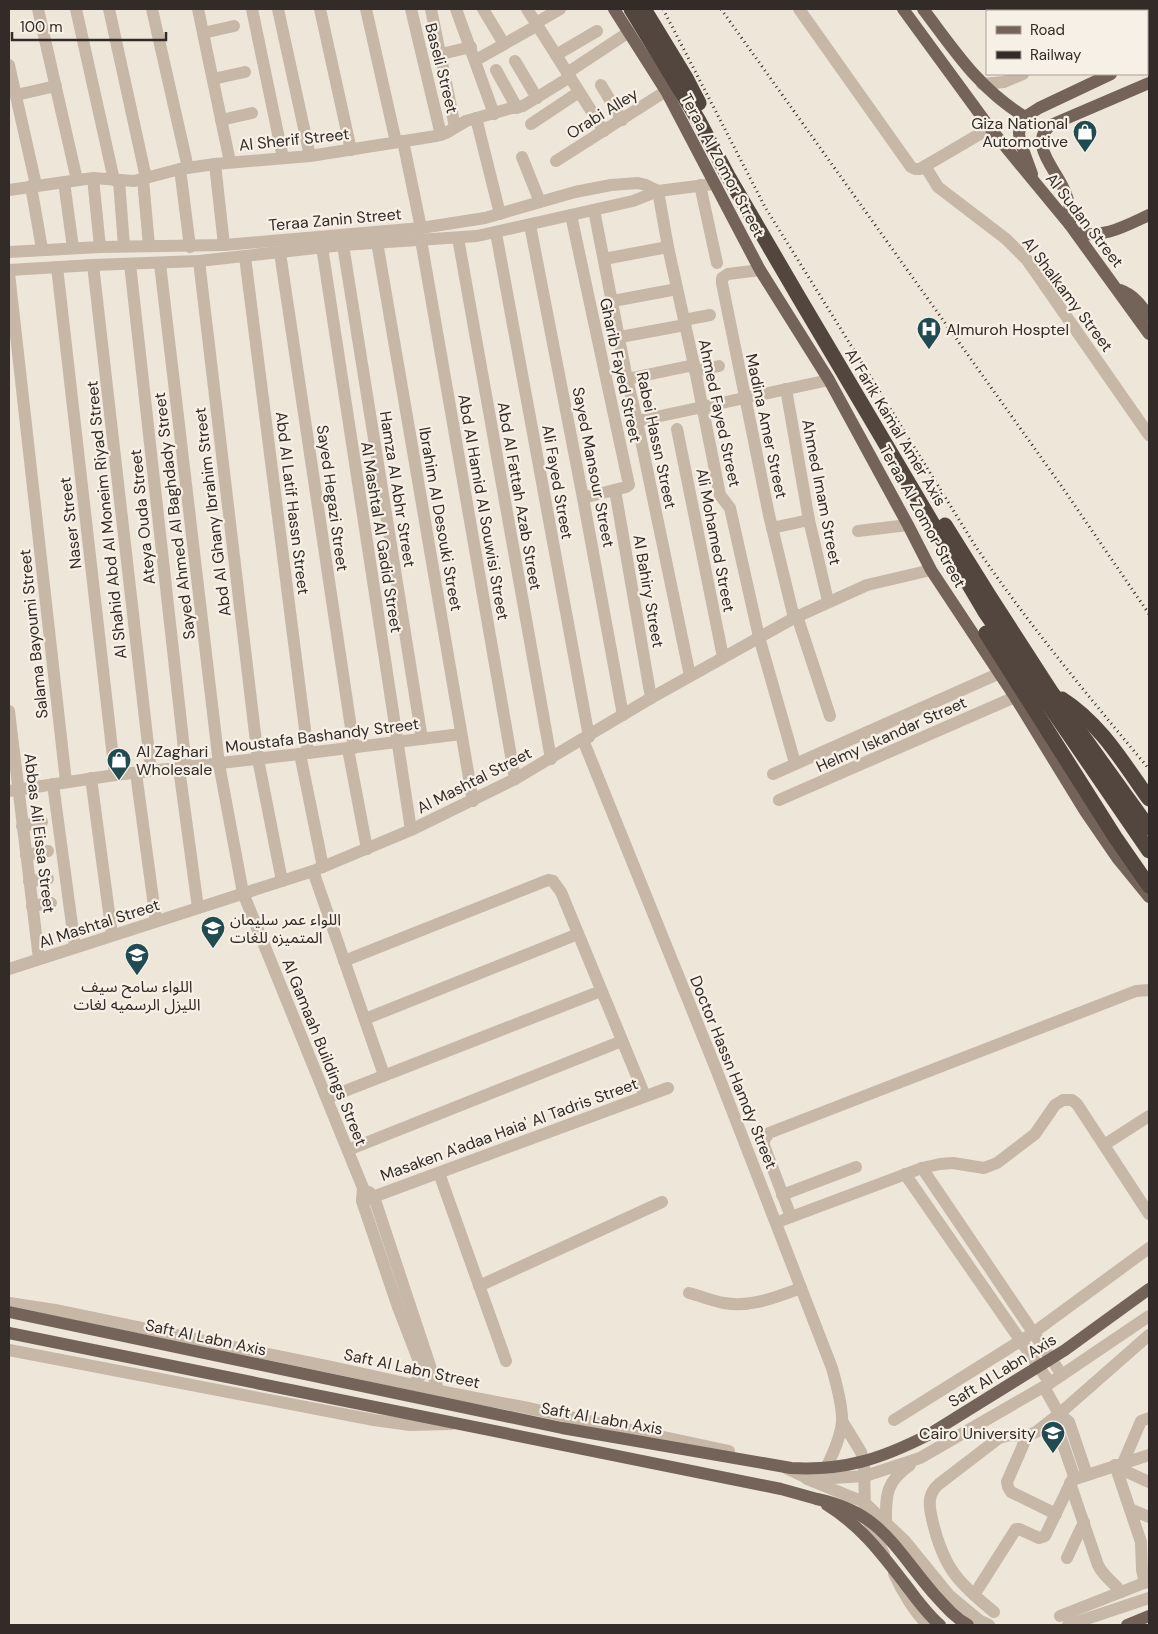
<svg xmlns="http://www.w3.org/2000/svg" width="1158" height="1634" viewBox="0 0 1158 1634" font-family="'DM Sans','Noto Sans Arabic',sans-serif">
	<rect width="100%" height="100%" fill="#efe6da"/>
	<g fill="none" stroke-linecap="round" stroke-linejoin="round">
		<g stroke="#c6b7a7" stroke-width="12">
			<path d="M38,9L77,180"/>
			<path d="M76,9L114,180"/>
			<path d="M109,9L146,178"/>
			<path d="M152,9L188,168"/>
			<path d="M198,9L230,162"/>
			<path d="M252,9L283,158"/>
			<path d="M278,9L310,156"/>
			<path d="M320,9L351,150"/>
			<path d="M366,9L396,142"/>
			<path d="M411,9L441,135"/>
			<path d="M431,9L455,127"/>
			<path d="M456,9L494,114"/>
			<path d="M483,9L504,44"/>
			<path d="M527,9L604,131"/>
			<path d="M799,9L911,167L915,169H920L990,128"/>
			<path d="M1147,16L1149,15"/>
			<path d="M536,23L560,9"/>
			<path d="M203,33L234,26"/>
			<path d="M441,54L471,47"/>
			<path d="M556,55L597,31"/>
			<path d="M476,60L538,25"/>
			<path d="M515,61L537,98"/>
			<path d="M9,65L36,185"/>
			<path d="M496,70L517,108"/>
			<path d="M567,73L629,32"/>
			<path d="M213,79L245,72"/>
			<path d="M982,84L1004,82L1023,74"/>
			<path d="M601,85L622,120"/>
			<path d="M16,95L56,86"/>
			<path d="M476,118L500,214"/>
			<path d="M221,120L252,113"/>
			<path d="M531,124L579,92"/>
			<path d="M403,141L421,228"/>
			<path d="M522,157L540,202"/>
			<path d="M556,161L666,91"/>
			<path d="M215,164L224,245"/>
			<path d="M925,166L938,187L1006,239L1027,260L1149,435"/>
			<path d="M180,169L190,247"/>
			<path d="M93,178L100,247"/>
			<path d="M143,179L149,246"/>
			<path d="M119,181L124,246"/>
			<path d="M64,182L73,248"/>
			<path d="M700,185L717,263"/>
			<path d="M31,186L42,249"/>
			<path d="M9,190L93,178L134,181L180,169L215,164L310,156L436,136L446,133L466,121L512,108L523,106L570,77"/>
			<path d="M658,191L668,247L694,365L720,495L730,508L759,637L795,763"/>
			<path d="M594,210L627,379L637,421L690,676"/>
			<path d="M571,215L629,485L626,487L583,498"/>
			<path d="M530,225L583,498L623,715"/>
			<path d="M496,233L589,737"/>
			<path d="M458,238L551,759"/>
			<path d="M421,240L515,779"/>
			<path d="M377,242L473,801"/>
			<path d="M343,245L422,739"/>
			<path d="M322,247L411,830"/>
			<path d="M9,252L100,247L224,245L421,228L485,218L575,192L611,185L638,183L646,185L658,191"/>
			<path d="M280,253L354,748"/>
			<path d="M245,257L308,753"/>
			<path d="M604,259L668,247"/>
			<path d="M199,261L258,759L282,881"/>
			<path d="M130,264L186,767"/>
			<path d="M160,264L219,764L243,893L363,1188L362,1201L398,1307L420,1364V1376L413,1385"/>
			<path d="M93,265L151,771"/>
			<path d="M57,267L115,775"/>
			<path d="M9,270L93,265L199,261L343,245L477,236L633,201L658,191L713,184"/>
			<path d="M760,270L728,274L722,278V283L769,515L794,618"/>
			<path d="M9,273L66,782"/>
			<path d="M613,301L677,289"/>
			<path d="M684,320L710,315"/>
			<path d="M620,337L685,325"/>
			<path d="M695,371L719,366"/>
			<path d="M627,379L694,365"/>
			<path d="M786,389L809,520L828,601"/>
			<path d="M637,421L829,380"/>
			<path d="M677,429L723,657"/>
			<path d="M615,490L651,698"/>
			<path d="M772,528L809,520"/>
			<path d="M858,531L908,525"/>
			<path d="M797,616L830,716"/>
			<path d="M9,711L39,959"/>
			<path d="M583,740L716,1069L832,1368C836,1383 843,1406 842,1422C840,1440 830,1461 821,1477"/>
			<path d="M348,749L367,849"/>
			<path d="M300,754L323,867"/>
			<path d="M179,768L198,908"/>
			<path d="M136,773L156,921"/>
			<path d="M773,774L1000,673"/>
			<path d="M91,778L112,935"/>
			<path d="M53,784L75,947"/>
			<path d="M9,791L115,775L308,753L461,734"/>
			<path d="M779,800L1015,697"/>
			<path d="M22,826L42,822"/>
			<path d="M26,855L48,851"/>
			<path d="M313,871L384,1075"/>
			<path d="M29,881L48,879"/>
			<path d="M32,906L51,903"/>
			<path d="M344,961L548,880L553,881L561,892L645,1096"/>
			<path d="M9,969L313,871L411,830L515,779L651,698L794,618L867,585L931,570"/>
			<path d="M365,1019L578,934"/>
			<path d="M327,1098L601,991"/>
			<path d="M1104,1145L1149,1116"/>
			<path d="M348,1150L622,1041"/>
			<path d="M922,1168L1062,1375"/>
			<path d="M439,1173L506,1361"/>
			<path d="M905,1174L1050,1383"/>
			<path d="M369,1192L374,1197L438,1390"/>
			<path d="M782,1195L856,1167"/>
			<path d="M362,1201L668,1088"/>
			<path d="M791,1217L764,1145V1140L769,1133L1136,991L1149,990"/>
			<path d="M783,1220L922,1168L940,1164L953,1163L984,1168L997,1163L1035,1134L1055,1105L1063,1100H1072L1077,1104L1149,1214"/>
			<path d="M479,1286L662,1202"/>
			<path d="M689,1293C701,1296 712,1301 724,1303C750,1308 776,1297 801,1288"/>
			<path d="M9,1303L55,1310L331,1367L455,1394L523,1407L729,1451"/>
			<path d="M9,1350L374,1420L410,1425L451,1424"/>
			<path d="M1044,1387L1059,1414L1069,1422L1087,1475"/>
			<path d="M1059,1414L1057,1427L1075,1479"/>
			<path d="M1149,1418L1141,1421L1123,1463L1127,1472L1149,1482"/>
			<path d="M894,1420L1033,1333L1149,1248"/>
			<path d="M842,1421L861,1452L864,1464L865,1510L870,1525L884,1554"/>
			<path d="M1027,1436L1007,1482L1008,1487L1011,1492L1056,1514"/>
			<path d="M1115,1465L1141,1542L1142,1570L1145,1583"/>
			<path d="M786,1468L805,1477L807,1479L864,1502L905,1541L949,1595L979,1620L989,1625"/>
			<path d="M815,1476L833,1478L865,1476L920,1458L1050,1383L1149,1316"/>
			<path d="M1070,1483L1098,1565C1103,1576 1114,1583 1121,1592"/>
			<path d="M1130,1509L1149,1517"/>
			<path d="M886,1526C886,1497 884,1483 910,1465"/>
			<path d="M1067,1558L1084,1522"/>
			<path d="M894,1574C903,1593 913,1610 927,1625"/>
			<path d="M974,1595L1016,1529H1019L1039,1538L1045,1536L1072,1480L1149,1455"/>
			<path d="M994,1612C957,1582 943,1567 932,1519C929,1506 927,1494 939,1484L999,1438L1010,1435L1027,1436L1036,1432L1059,1414L1149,1335"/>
			<path d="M1060,1616L1149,1581"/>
			<path d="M1068,1625L1149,1598"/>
		</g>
		<g stroke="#746359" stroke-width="12">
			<path d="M614,9L666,91L760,270L829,380L908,525L931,570L1015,697L1085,811L1118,859L1149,897"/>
			<path d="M903,9L990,128L1070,225L1149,334"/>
			<path d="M923,9C955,51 978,88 1025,117"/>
			<path d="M1147,57L1149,56"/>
			<path d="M1032,174L1020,141L1019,133L1021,125L1025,117L1039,108L1111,74"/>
			<path d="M1070,225C1071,214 1070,204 1066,194C1059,172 1026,144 1051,125L1149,83"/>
			<path d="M1076,233C1105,238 1123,227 1149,215"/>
			<path d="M1120,290C1134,295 1141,305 1149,316"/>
			<path d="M9,1333L781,1489L817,1499"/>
			<path d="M1127,1625L1149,1616"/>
		</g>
		<g stroke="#53463f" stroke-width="15">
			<path d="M631,9L699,121L728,176L798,296L985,612L1149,851"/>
			<path d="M644,9L686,78L699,103"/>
			<path d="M945,525L990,597L1052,693L1149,828"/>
			<path d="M986,633L1115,837L1149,886"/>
			<path d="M1062,699C1100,723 1124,764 1149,799"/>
		</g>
		<g stroke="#332b27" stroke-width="3" stroke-dasharray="1 4" stroke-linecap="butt">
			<path d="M663,9L765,207L976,547C1029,625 1089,697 1149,769"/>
			<path d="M721,9L1060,484L1149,614"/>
		</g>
		<g stroke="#746359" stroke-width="12">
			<path d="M9,1312L562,1428L791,1468C844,1471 881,1459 928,1435L1065,1350L1149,1289"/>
			<path d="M817,1499C881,1512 895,1549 934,1594C944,1605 954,1617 968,1625"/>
			<path d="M827,1505C861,1526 881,1553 905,1584C916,1598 926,1613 940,1625"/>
		</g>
	</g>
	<defs>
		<symbol id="shop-pin" viewBox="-11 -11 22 30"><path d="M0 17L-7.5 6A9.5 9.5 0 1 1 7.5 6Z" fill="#204b51" stroke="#f7f0e6"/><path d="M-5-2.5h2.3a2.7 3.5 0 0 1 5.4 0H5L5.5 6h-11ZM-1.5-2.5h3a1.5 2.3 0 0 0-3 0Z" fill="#fff"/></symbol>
		<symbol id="hospital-pin" viewBox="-11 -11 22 30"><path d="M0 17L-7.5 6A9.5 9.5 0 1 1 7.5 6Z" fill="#204b51" stroke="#f7f0e6"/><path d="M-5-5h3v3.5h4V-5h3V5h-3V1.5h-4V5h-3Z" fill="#fff"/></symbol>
		<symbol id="school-pin" viewBox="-11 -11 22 30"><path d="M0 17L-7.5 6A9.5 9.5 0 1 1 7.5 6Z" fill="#204b51" stroke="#f7f0e6"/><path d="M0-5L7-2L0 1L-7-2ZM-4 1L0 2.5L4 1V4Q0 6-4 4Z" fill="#fff"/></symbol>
		<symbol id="university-pin" viewBox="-11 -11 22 30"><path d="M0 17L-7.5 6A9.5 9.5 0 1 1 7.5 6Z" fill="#204b51" stroke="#f7f0e6"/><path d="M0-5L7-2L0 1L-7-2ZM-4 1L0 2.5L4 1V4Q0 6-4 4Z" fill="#fff"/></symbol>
	</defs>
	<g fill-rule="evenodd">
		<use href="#shop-pin" x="1071" y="118" width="28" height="38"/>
		<use href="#hospital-pin" x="915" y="315" width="28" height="38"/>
		<use href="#shop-pin" x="105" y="746" width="28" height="38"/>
		<use href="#school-pin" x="199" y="914" width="28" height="38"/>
		<use href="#school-pin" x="123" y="941" width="28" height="38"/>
		<use href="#university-pin" x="1039" y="1419" width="28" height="38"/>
	</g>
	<g text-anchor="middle" stroke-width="4.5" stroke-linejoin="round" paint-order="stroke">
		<g font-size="16" fill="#332b27" stroke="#f7f0e6">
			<text transform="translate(442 68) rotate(76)" y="6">Baseli Street</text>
			<text transform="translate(602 113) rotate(-32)" y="6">Orabi Alley</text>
			<text transform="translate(294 139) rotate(-6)" y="6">Al Sherif Street</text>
			<text transform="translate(723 165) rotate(62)" y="6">Teraa Al Zomor Street</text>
			<text transform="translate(335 219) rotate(-5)" y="6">Teraa Zanin Street</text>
			<text transform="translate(1085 220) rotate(52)" y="6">Al Sudan Street</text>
			<text transform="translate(1068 294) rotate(53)" y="6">Al Shalkamy Street</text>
			<text transform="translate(621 370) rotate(78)" y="6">Gharib Fayed Street</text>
			<text transform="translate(720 413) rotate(78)" y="6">Ahmed Fayed Street</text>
			<text transform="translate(767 426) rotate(78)" y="6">Madina Amer Street</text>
			<text transform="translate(896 427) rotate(59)" y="6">Al Farik Kamal Amer Axis</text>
			<text transform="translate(657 440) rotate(78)" y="6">Rabei Hassn Street</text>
			<text transform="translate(594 467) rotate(79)" y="6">Sayed Mansour Street</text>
			<text transform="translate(558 482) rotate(80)" y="6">Ali Fayed Street</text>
			<text transform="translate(398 489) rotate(81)" y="6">Hamza Al Abhr Street</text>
			<text transform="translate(822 492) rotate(79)" y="6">Ahmed Imam Street</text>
			<text transform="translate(520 496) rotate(80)" y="6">Abd Al Fattah Azab Street</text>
			<text transform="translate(333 498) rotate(82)" y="6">Sayed Hegazi Street</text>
			<text transform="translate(293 503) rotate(83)" y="6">Abd Al Latif Hassn Street</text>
			<text transform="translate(484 507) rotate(80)" y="6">Abd Al Hamid Al Souwisi Street</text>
			<text transform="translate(212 512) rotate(-97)" y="6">Abd Al Ghany Ibrahim Street</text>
			<text transform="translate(174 516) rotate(-97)" y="6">Sayed Ahmed Al Baghdady Street</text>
			<text transform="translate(923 516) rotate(61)" y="6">Teraa Al Zomor Street</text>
			<text transform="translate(142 517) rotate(-96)" y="6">Ateya Ouda Street</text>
			<text transform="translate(441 519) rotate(80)" y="6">Ibrahim Al Desouki Street</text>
			<text transform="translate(106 520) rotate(-96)" y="6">Al Shahid Abd Al Moneim Riyad Street</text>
			<text transform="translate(70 523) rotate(-97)" y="6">Naser Street</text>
			<text transform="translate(382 537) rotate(81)" y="6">Al Mashtal Al Gadid Street</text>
			<text transform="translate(716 540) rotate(79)" y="6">Ali Mohamed Street</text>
			<text transform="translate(649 591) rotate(80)" y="6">Al Bahiry Street</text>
			<text transform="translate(33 634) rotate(-96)" y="6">Salama Bayoumi Street</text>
			<text transform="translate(891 734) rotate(-24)" y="6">Helmy Iskandar Street</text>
			<text transform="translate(322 735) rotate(-7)" y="6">Moustafa Bashandy Street</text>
			<text transform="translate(474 780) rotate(-27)" y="6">Al Mashtal Street</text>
			<text transform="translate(40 833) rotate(83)" y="6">Abbas Ali Eissa Street</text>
			<text transform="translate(99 923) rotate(-18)" y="6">Al Mashtal Street</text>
			<text transform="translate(325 1052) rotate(68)" y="6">Al Gamaah Buildings Street</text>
			<text transform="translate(734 1072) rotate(68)" y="6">Doctor Hassn Hamdy Street</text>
			<text transform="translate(509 1129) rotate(-20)" y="6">Masaken A'adaa Haia' Al Tadris Street</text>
			<text transform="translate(206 1337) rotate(12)" y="6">Saft Al Labn Axis</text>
			<text transform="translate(412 1368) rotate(12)" y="6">Saft Al Labn Street</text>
			<text transform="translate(1002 1370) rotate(-32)" y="6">Saft Al Labn Axis</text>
			<text transform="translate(602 1418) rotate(10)" y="6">Saft Al Labn Axis</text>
		</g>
		<g font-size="16" fill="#332b27" stroke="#f7f0e6" text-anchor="start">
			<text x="1068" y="129" text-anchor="end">Giza National<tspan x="1068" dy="18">Automotive</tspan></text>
			<text x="946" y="335">Almuroh Hosptel</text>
			<text x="136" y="757">Al Zaghari<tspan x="136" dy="18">Wholesale</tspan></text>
			<text x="230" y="925">اللواء عمر سليمان<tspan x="230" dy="18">المتميزه للغات</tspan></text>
			<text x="137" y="992" text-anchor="middle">اللواء سامح سيف<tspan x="137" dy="18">الليزل الرسميه لغات</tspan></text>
			<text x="1036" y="1439" text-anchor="end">Cairo University</text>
		</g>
	</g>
	<rect width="1158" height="1634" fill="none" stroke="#332b27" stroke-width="20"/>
	<rect x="986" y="10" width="162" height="65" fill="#f7f0e6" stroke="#a9a19a"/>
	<rect x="996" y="26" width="25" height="8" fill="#746359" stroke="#a9a19a"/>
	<text x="1030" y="35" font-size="15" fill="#332b27">Road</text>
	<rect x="996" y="51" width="25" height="8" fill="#332b27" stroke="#a9a19a"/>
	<text x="1030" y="60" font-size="15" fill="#332b27">Railway</text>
	<path d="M12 32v8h154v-8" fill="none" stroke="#332b27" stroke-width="2.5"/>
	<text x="20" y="32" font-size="15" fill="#332b27" stroke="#f7f0e6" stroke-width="4" paint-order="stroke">100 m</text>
</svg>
